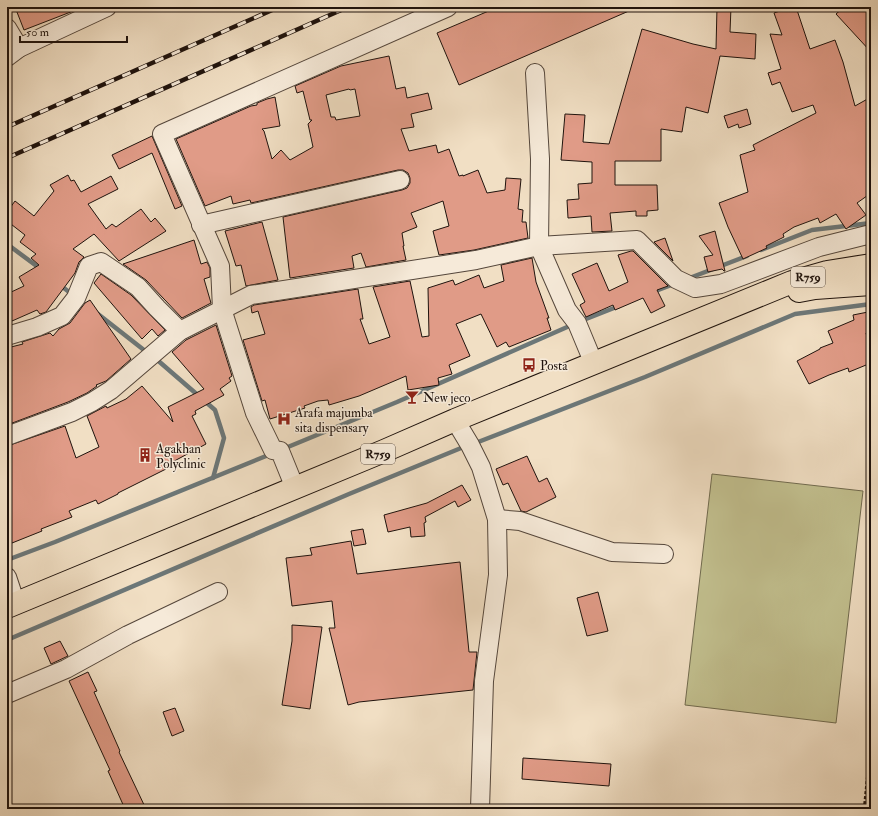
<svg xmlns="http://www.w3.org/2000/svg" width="878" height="816" viewBox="0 0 878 816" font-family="'IM FELL Double Pica',serif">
	<rect width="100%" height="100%" fill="#f1dfc4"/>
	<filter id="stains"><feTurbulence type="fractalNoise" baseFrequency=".005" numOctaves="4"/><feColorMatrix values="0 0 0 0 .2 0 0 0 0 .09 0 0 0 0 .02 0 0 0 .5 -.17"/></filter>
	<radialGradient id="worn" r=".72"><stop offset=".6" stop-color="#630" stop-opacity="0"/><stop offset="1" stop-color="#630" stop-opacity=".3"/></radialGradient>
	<path fill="#c2c08f" stroke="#706a4e" d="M712,474L863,491L836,723L685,705Z"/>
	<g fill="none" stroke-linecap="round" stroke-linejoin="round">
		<g stroke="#6c7778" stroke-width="4.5">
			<path d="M7,244L42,270"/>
			<path d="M761,250L812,230L871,223"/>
			<path d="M687,279L747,256"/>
			<path d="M60,285L73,295"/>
			<path d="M653,292L674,284"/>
			<path d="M98,314L149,354"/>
			<path d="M581,321L619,306"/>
			<path d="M155,358L215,410L224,438L213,478"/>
			<path d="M473,444L645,377L795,314L871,304"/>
			<path d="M283,449L397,402L574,324"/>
			<path d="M7,560L55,542L271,454"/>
			<path d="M7,640L349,494L466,446"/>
		</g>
	</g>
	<g fill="#e09b87" stroke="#1f130d" fill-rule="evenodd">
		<path d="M15,7H81V8L24,30Z"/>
		<path d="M498,7H638L459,85L437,33Z"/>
		<path d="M717,7H731L730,32L756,34L755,59L720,56L708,113L686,107L682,132L661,129V161H615V185H657L658,210L647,211V216H636V211L610,213L612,231L592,232L591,216L568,218L567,200L579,199L578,184L592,183V162L561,160L565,114L585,115L583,142L609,144L642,29L693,44L716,49Z"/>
		<path d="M792,7H796L810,49L835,40L843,62L855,106L871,97V193L857,203L866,215L846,229L836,214L820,223L818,218L794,227L783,234L784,237L766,246L767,248L743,259L728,227L719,203L748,192L740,155L755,150L753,145L816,113L813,105L792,112L780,82L772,85L768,73L781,69L770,34L782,35L774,13Z"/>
		<path d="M844,7H862L871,17V52L836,14Z"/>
		<path d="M389,56L396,89L405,87L407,98L428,93L432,109L411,114L414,127L401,129L409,151L436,145L438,153L449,149L459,176L463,175V176L478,170L487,193L505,190L506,178L521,179L518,209L523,210L522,222H526L528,238L474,250L439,255L433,231L449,226L443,201L411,213L417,227L402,233L404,246H403L406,260L366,267L361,253L352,256L354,268L290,278L283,217L402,190L407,188L410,183V178L408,173L403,170H398L251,203L250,200L233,204L231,196L205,206L176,139L251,106L257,105V103L267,99L275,97L280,126L262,129L264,131L272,159L281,150L290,160L313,147L308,124L312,120H310L303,91L297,93L295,86L341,66ZM349,89L350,90L355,89L360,116L336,120L335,117H331L326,95Z"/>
		<path d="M747,109L751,124L739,128L738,124L728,128L724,116Z"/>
		<path d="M152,136L182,206L175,209L152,153L119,169L112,155Z"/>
		<path d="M68,175L71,181L74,180L81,192L111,176L118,189L88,204L106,229L112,224L116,227L141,209L151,222L155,218L166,231L119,261L94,234L73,249L84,257L79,262L75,273L46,312L40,314L37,310L12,321L7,310V294L24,286L19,277L39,265L31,258L36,254L20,242L25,235L7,221V212L15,201L34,216L54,191L50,185Z"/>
		<path d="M262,222L278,280L246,286L241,265L236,266L225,231Z"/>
		<path d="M715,231L725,271H724L722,269L708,272L704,257L713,255L699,236Z"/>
		<path d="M665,238L673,261L654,242Z"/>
		<path d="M194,240L201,264L207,262L210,268V277L204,279L211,303L182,318L146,280L123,264Z"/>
		<path d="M631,251H633L668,286L657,290L665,306L651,313L643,298L615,310L613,305L586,317L580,305L585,302L572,274L597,263L609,291L628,282L618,255Z"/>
		<path d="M532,258L536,282L549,318H547L551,330L509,347L506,342L497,347L481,314L456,324L470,356L449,365L452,374L438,378L439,385L408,390L406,376L359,396L329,405L328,400L318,401L304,406L305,408L270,419L265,400L262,401L243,340L265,334L258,311L252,313L251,307L254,305L358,289L363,319H360L369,344L390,337L373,287L410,281L422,337L429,336L428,288L453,280L455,285L479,275L484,288L504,281L501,265Z"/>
		<path d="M101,274L131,295L165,330L158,336L152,329L142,339L94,283Z"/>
		<path d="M90,300L131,359L106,381L96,385L97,386L87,393L68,402L7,425V348L23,344L22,342L50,333L53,336L59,329L70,323L85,303Z"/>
		<path d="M868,312L871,332L866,333L869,344L867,345L871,354V363L849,372L848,368L829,375L809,384L797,361L820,349V348L833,343L828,331L854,320L853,315Z"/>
		<path d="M216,325L232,376L229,378L231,381L220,389L224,395L195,411L196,414L192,416L206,444L165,466L166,469L118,493V494L98,504L96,500L69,511L72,517L41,529L42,531L7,545V446L65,426L76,458L99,447L87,416L106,406L107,408L126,399L142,386L173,422L168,407L204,389L172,352L186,340Z"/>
		<path d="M527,456L539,482L547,478L556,497L526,512L521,511L508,483L503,485L496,469Z"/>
		<path d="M462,485L471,500L458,507L455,501L425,517L426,522L424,523L425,536L411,537L410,527L388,532L384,515L427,503Z"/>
		<path d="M363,529L366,544L354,546L351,531Z"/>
		<path d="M351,541L357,574L460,562L469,652H477L473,690L359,702L348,705L329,628H335L332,601L292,606L286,558L312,555L310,548Z"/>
		<path d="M598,592L608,631L587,636L577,598Z"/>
		<path d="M292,625L322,627L310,709L282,705L292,641Z"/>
		<path d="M60,641L68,656L51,664L44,648Z"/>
		<path d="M88,672L97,691L94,692L120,751L119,752L146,809H125L108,771L110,770L69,681Z"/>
		<path d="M175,708L184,731L172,736L163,712Z"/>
		<path d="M523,758L611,764L609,786L522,779Z"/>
	</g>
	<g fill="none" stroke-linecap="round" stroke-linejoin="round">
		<defs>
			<g id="minor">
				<path d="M7,28L19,48"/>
				<path d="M7,57L19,48L107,7"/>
				<path d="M535,73L540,159L539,246L567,310L577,323L594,364"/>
				<path d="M201,225L400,180"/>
				<path d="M7,336L37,327L62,316L76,298L89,266L101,262L138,287L157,308L180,331"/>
				<path d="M455,420L470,445L481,467L497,519L498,575L484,681L480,809"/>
				<path d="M7,436L72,412L92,402L111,390L180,331L251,295L476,260L539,246L637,240L676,279L695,288L721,284L819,247L871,234"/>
				<path d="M295,488L280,451L273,450L255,413L222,309L220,266L162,134L448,7"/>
				<path d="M497,519L520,521L612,552L664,554"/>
				<path d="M7,577L16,604"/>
				<path d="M7,694L66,669L128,635L218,592"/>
			</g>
			<g id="major">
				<path d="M799,291L815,288L871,284"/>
				<path d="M7,607L384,451L455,420L792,282L827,272L871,265"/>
			</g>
		</defs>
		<use href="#minor" stroke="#54463b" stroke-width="20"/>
		<use href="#major" stroke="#1f130d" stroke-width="24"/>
		<path stroke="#1f130d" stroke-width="2.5" stroke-dasharray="3 2" stroke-linecap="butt" d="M864,809L871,740"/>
		<use href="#minor" stroke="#f6ead9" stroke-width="18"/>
		<use href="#major" stroke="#f1dfc4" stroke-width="22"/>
		<defs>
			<g id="rail">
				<path d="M7,127L279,7"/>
				<path d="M7,158L348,7"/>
			</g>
		</defs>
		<use href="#rail" stroke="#1f130d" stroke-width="4.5"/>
		<use href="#rail" stroke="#f6ead9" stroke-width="3" stroke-dasharray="9" stroke-linecap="butt"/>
	</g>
	<defs>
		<symbol id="bus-bare" viewBox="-9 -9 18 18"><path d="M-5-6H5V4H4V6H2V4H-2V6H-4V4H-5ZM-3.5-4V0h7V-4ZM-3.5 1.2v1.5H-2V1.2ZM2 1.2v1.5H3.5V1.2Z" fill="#8f2418" stroke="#f6ead9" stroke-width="2.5" paint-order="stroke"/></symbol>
		<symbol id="bar-bare" viewBox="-9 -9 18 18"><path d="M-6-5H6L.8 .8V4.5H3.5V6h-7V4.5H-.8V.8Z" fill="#8f2418" stroke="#f6ead9" stroke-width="2.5" paint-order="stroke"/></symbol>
		<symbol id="hospital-bare" viewBox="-9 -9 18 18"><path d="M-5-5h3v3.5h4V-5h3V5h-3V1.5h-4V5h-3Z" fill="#8f2418" stroke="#f6ead9" stroke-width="2.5" paint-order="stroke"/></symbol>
		<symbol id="building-bare" viewBox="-9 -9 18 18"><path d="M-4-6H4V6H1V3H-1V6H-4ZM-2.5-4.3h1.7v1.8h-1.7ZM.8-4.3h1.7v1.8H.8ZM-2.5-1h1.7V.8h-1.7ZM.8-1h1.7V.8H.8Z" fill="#8f2418" stroke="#f6ead9" stroke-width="2.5" paint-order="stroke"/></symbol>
	</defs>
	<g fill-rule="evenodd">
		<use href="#bus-bare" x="519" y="355" width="20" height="20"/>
		<use href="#bar-bare" x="402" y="387" width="20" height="20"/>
		<use href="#hospital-bare" x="274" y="409" width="20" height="20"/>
		<use href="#building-bare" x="135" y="445" width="20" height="20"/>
	</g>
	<g text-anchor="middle" stroke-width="3" stroke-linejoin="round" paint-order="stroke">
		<g fill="#f6ead9" stroke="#60544a" stroke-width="1">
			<rect x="791" y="267" width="34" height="20" rx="3"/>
			<rect x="361" y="444" width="34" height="20" rx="3"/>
		</g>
		<g font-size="12" font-weight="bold" fill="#1f130d">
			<text x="808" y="281">R759</text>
			<text x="378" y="458">R759</text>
		</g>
		<g font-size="13" fill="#1f130d" stroke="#f6ead9" text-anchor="start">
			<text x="540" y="370">Posta</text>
			<text x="423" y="402">New jeco</text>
			<text x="295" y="417">Arafa majumba<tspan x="295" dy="15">sita dispensary</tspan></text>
			<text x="156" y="453">Agakhan<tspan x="156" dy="15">Polyclinic</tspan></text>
		</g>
	</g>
	<rect width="878" height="816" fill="none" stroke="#f1dfc4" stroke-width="24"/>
	<rect x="8" y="8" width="862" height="800" fill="none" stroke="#1f130d" stroke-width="2"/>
	<rect x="12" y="12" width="854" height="792" fill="none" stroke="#1f130d"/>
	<path d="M20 36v6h107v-6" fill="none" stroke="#1f130d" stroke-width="2"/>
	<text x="26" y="36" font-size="12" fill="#1f130d" stroke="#f6ead9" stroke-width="3" paint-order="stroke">50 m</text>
	<rect width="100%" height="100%" filter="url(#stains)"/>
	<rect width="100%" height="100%" fill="url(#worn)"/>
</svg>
